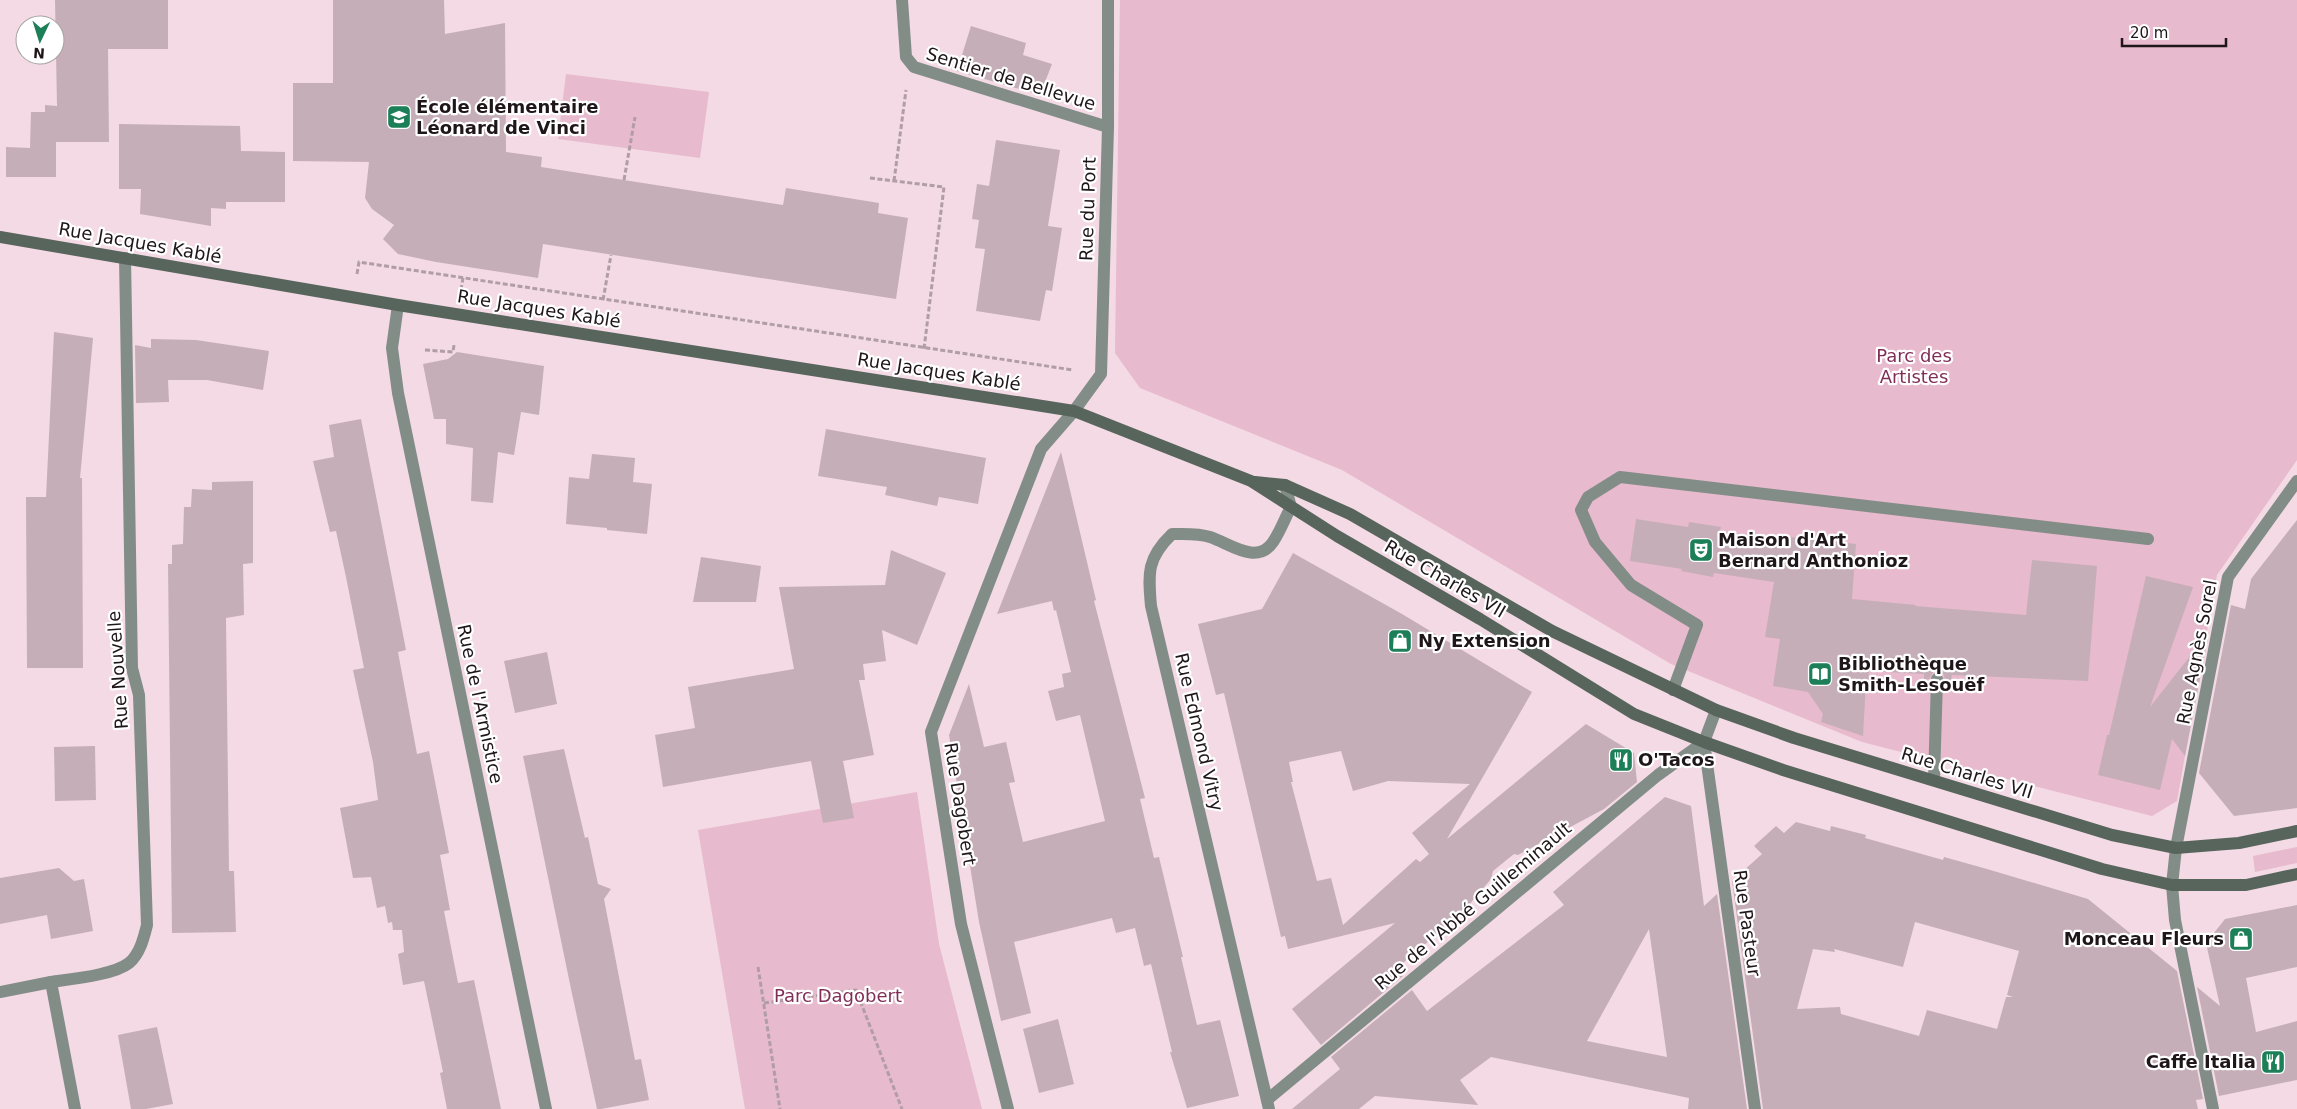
<svg xmlns="http://www.w3.org/2000/svg" width="2297" height="1109" viewBox="0 0 2297 1109" font-family="'DejaVu Sans',sans-serif">
	<rect width="100%" height="100%" fill="#f3dae4"/>
	<g fill="#e8bacd">
		<path d="M1120,0H2297V460L2217,575L2177,801L2152,816L1862,742L1671,664L1342,470L1140,388L1115,353Z"/>
		<path d="M566,74L709,92L700,158L558,139Z"/>
		<path d="M917,792L939,944L982,1109H745L698,830Z"/>
		<path d="M2297,847V863L2255,872L2253,856Z"/>
	</g>
	<g fill="#c6aeb8" fill-rule="evenodd">
		<path d="M55,0H168V49H108L109,142H56V177H6V147L30,148L31,112H45V105L57,106Z"/>
		<path d="M333,0H444L445,34L505,23L506,152L542,157L541,167L783,205L786,188L879,203L878,213L908,218L896,299L543,244L538,278L436,262L398,254L383,239L394,225L372,209L365,198L369,162L293,161V83H333Z"/>
		<path d="M971,26L1026,43L1023,55L1052,64L1040,95L957,71Z"/>
		<path d="M119,124L240,126L241,151L285,152V202H226V209L211,208V226L140,214L141,189H119Z"/>
		<path d="M996,140L1060,150L1048,226L1062,228L1052,291L1046,290L1040,321L976,311L985,249L975,248L979,220L972,219L977,184L989,186Z"/>
		<path d="M54,332L93,338L80,478H82L83,668H27L26,497H46Z"/>
		<path d="M151,339L196,340L269,351L263,390L207,380H168L169,402L136,403L135,345L151,348Z"/>
		<path d="M457,352L544,366L539,415L521,412L514,455L498,452L493,503L471,501L473,448L446,444V419H434L423,364L448,359Z"/>
		<path d="M361,419L406,650L398,652L417,754L429,751L449,853L440,855L450,910L444,911L458,983L474,980L501,1109H447L440,1073L443,1072L424,981L403,985L398,954L404,952L402,930H393L392,922L388,923L385,906L377,908L371,877L353,878L340,808L378,800L373,762L353,670L364,668L346,577L336,531L330,532L313,461L334,457L329,425Z"/>
		<path d="M826,429L986,458L978,504L939,497L937,506L885,495L887,487L818,476Z"/>
		<path d="M1061,452L1096,600L1094,601L1145,798L1140,799L1154,858L1159,857L1183,957H1181L1197,1025L1220,1020L1239,1096L1187,1108L1170,1052H1172L1151,964L1144,966L1135,928L1116,933L1112,918L1014,942L1031,1013L1001,1021L979,922L949,735L969,684L984,747L1006,742L1015,782L1009,783L1023,842L1105,821L1080,715L1056,721L1048,691L1064,687L1062,674L1071,672L1056,610L1054,611L1052,601L997,614Z"/>
		<path d="M592,454L635,458L633,482L652,484L647,534L607,530V528L566,524L569,477L589,479Z"/>
		<path d="M253,481V563L243,564L244,615L226,618L229,871H234L236,932L172,933L168,564H172V545L183,544L184,507H191L192,489L212,490V482Z"/>
		<path d="M1636,519L1688,527L1689,522L1721,527L1720,531L1790,541L1791,537L1856,544L1852,599L1916,605L1915,606L2026,615L2032,560L2097,566L2088,681L1952,675L1951,680H1945L1944,675L1938,671L1933,672L1929,679H1924V674L1869,671L1868,683H1866L1863,736L1821,722L1823,714L1808,692L1773,686L1780,639L1765,637L1774,582L1714,573L1713,577L1681,571L1682,569L1630,561Z"/>
		<path d="M2297,520V808L2234,816L2199,773L2231,605L2245,609L2251,579Z"/>
		<path d="M891,550L946,573L917,645L882,630L886,661L863,664L865,680H859L874,755L843,761L854,818L823,823L811,761L663,787L655,735L695,728L688,687L794,669L779,587L885,585Z"/>
		<path d="M1293,553L1402,614L1532,692L1447,839L1586,724L1634,753L1637,782L1604,809L1518,855L1514,854L1493,871L1491,879L1462,913L1397,968L1403,976L1321,1045L1292,1009L1395,923L1288,949L1285,936L1281,937L1224,693L1216,695L1198,624L1262,609ZM1341,751L1353,791L1388,781L1470,784L1412,833L1429,854L1420,862L1416,859L1343,925L1331,878L1317,881L1291,782H1293L1289,762Z"/>
		<path d="M701,557L761,566L756,602H693Z"/>
		<path d="M2146,576L2193,587L2150,707L2209,632L2185,756L2172,739L2160,790L2098,775L2107,735H2109Z"/>
		<path d="M547,652L557,704L515,713L504,661Z"/>
		<path d="M95,746L96,800L55,801L54,747Z"/>
		<path d="M564,749L585,838L588,837L598,884L611,889L604,899L635,1060L641,1059L649,1100L601,1109H597L571,989L523,756Z"/>
		<path d="M1665,797L1691,806L1704,906L1717,894L1747,1109H1688L1689,1098L1491,1057L1460,1080L1478,1105L1375,1096L1359,1109H1292L1340,1069L1331,1057L1412,990L1427,1011L1564,905L1553,892ZM1649,929L1667,1057L1587,1041Z"/>
		<path d="M1796,822L1830,831L1831,826L1866,835L1865,838L1943,860L1944,857L1987,869L2088,899L2177,971L2203,1099L2196,1100L2198,1109H1763L1732,881L1762,854L1754,846L1776,826L1784,833ZM1915,922L2019,951L2007,995L2013,997H2006L1997,1029L1927,1010L1919,1036L1841,1014L1840,1007L1797,1009L1813,949L1835,952L1834,949L1903,967Z"/>
		<path d="M59,868L74,881L84,879L93,931L51,939L47,915L0,924V878Z"/>
		<path d="M2297,905V967L2246,978L2256,1032L2297,1021V1080L2219,1096L2197,987L2220,1006L2206,943L2225,919Z"/>
		<path d="M1058,1019L1074,1084L1039,1093L1023,1029Z"/>
		<path d="M157,1027L173,1104L146,1109H131L118,1035Z"/>
	</g>
	<g fill="none" stroke-linecap="round" stroke-linejoin="round">
		<g stroke="#b19da5" stroke-width="3" stroke-dasharray="5 2.5" stroke-linecap="butt">
			<path d="M870,178L944,187L924,349"/>
			<path d="M624,180L635,117"/>
			<path d="M894,181L906,90"/>
			<path d="M357,274L359,262L1073,370"/>
			<path d="M461,290L463,278"/>
			<path d="M603,300L611,255"/>
			<path d="M425,350L453,352L454,345"/>
			<path d="M758,967L780,1109"/>
			<path d="M764,1003L856,990L902,1109"/>
		</g>
		<g stroke="#838d88" stroke-width="12">
			<path d="M1673,690L1697,625L1631,585L1595,542L1581,510L1588,497L1620,477L2148,539"/>
			<path d="M1934,780L1937,679"/>
		</g>
		<g stroke="#838d88" stroke-width="12">
			<path d="M902,0L906,57L914,67L1108,127"/>
			<path d="M398,305L392,348L398,393L546,1109"/>
			<path d="M1716,710L1704,742L1755,1109"/>
			<path d="M51,982C71,979 114,975 129,963C140,954 144,937 147,925L139,695L132,668L125,258"/>
			<path d="M0,992L51,982L75,1109"/>
			<path d="M1267,1100L1658,775L1704,742"/>
			<path d="M1008,1109L961,924L931,732L1041,449L1074,411L1101,374L1108,127V0"/>
			<path d="M1269,1109L1151,606C1148,573 1147,558 1172,534C1185,534 1198,533 1210,537C1229,543 1257,566 1273,542C1280,532 1285,518 1291,507L1285,485"/>
			<path d="M2213,1109L2175,920L2172,885L2176,848L2228,577L2297,481"/>
		</g>
		<g stroke="#57655d" stroke-width="12">
			<path d="M0,237L398,305L1074,411L1251,481L1337,536L1480,619L1634,714L1704,742L1783,770L2102,869L2172,885H2246L2297,874"/>
			<path d="M1255,482L1285,485L1350,514L1552,631L1716,710L1794,738L2112,835L2176,848L2239,843L2297,831"/>
		</g>
	</g>
	<defs>
		<symbol id="school-square" viewBox="-11 -11 22 22"><rect x="-9" y="-9" width="18" height="18" rx="4" fill="#1c7f57" stroke="#fff"/><path d="M0-5L7-2L0 1L-7-2ZM-4 1L0 2.5L4 1V4Q0 6-4 4Z" fill="#fff"/></symbol>
		<symbol id="theatre-square" viewBox="-11 -11 22 22"><rect x="-9" y="-9" width="18" height="18" rx="4" fill="#1c7f57" stroke="#fff"/><path d="M-5-5.5Q0-4 5-5.5V0Q5 5 0 6Q-5 5-5 0ZM-3.3-2.5H-1v1.5H-3.3ZM1-2.5H3.3v1.5H1ZM-2.8 1Q0 5.5 2.8 1Z" fill="#fff"/></symbol>
		<symbol id="shop-square" viewBox="-11 -11 22 22"><rect x="-9" y="-9" width="18" height="18" rx="4" fill="#1c7f57" stroke="#fff"/><path d="M-5-2.5h2.3a2.7 3.5 0 0 1 5.4 0H5L5.5 6h-11ZM-1.5-2.5h3a1.5 2.3 0 0 0-3 0Z" fill="#fff"/></symbol>
		<symbol id="library-square" viewBox="-11 -11 22 22"><rect x="-9" y="-9" width="18" height="18" rx="4" fill="#1c7f57" stroke="#fff"/><path d="M-6-4Q-3-5.5-.7-3.5V5Q-3 3-6 4ZM6-4Q3-5.5 .7-3.5V5Q3 3 6 4Z" fill="#fff"/></symbol>
		<symbol id="restaurant-square" viewBox="-11 -11 22 22"><rect x="-9" y="-9" width="18" height="18" rx="4" fill="#1c7f57" stroke="#fff"/><path d="M-5-6h1v4h1v-4h1v4h1v-4h1v5L-1.5 .5V6h-2V.5L-5-1ZM5-6V6H3V1.5H1.5Q1.5-4 5-6Z" fill="#fff"/></symbol>
	</defs>
	<g fill-rule="evenodd">
		<use href="#school-square" x="385" y="103" width="28" height="28"/>
		<use href="#theatre-square" x="1687" y="536" width="28" height="28"/>
		<use href="#shop-square" x="1386" y="627" width="28" height="28"/>
		<use href="#library-square" x="1806" y="660" width="28" height="28"/>
		<use href="#restaurant-square" x="1607" y="746" width="28" height="28"/>
		<use href="#shop-square" x="2227" y="925" width="28" height="28"/>
		<use href="#restaurant-square" x="2259" y="1048" width="28" height="28"/>
	</g>
	<g text-anchor="middle" stroke-width="4.5" stroke-linejoin="round" paint-order="stroke">
		<g font-size="18" fill="#1f161a" stroke="#fff">
			<text transform="translate(1011 79) rotate(17)" y="6">Sentier de Bellevue</text>
			<text transform="translate(1088 209) rotate(-88)" y="6">Rue du Port</text>
			<text transform="translate(140 243) rotate(10)" y="6">Rue Jacques Kablé</text>
			<text transform="translate(539 309) rotate(9)" y="6">Rue Jacques Kablé</text>
			<text transform="translate(939 372) rotate(9)" y="6">Rue Jacques Kablé</text>
			<text transform="translate(1445 579) rotate(30)" y="6">Rue Charles VII</text>
			<text transform="translate(2197 652) rotate(-79)" y="6">Rue Agnès Sorel</text>
			<text transform="translate(118 670) rotate(-94)" y="6">Rue Nouvelle</text>
			<text transform="translate(480 704) rotate(78)" y="6">Rue de l'Armistice</text>
			<text transform="translate(1199 732) rotate(77)" y="6">Rue Edmond Vitry</text>
			<text transform="translate(1967 773) rotate(17)" y="6">Rue Charles VII</text>
			<text transform="translate(960 804) rotate(81)" y="6">Rue Dagobert</text>
			<text transform="translate(1473 906) rotate(-40)" y="6">Rue de l'Abbé Guilleminault</text>
			<text transform="translate(1747 923) rotate(82)" y="6">Rue Pasteur</text>
		</g>
		<g font-size="18" font-weight="bold" fill="#1f161a" stroke="#fff" text-anchor="start">
			<text x="416" y="113">École élémentaire<tspan x="416" dy="21">Léonard de Vinci</tspan></text>
			<text x="1718" y="546">Maison d'Art<tspan x="1718" dy="21">Bernard Anthonioz</tspan></text>
			<text x="1418" y="647">Ny Extension</text>
			<text x="1838" y="670">Bibliothèque<tspan x="1838" dy="21">Smith-Lesouëf</tspan></text>
			<text x="1638" y="766">O'Tacos</text>
			<text x="2224" y="945" text-anchor="end">Monceau Fleurs</text>
			<text x="2256" y="1068" text-anchor="end">Caffe Italia</text>
		</g>
		<g font-size="18" fill="#802e58" stroke="#fff">
			<text x="1914" y="362">Parc des<tspan x="1914" dy="21">Artistes</tspan></text>
			<text x="838" y="1002">Parc Dagobert</text>
		</g>
	</g>
	<g transform="translate(40 40) rotate(184)"><circle r="24" fill="#ffffff" stroke="#a5a2a3"/>
	<path d="M0-4L9 19L0 12L-9 19Z" fill="#1c7f57"/>
	<text y="-8" font-size="14" font-weight="bold" text-anchor="middle" fill="#1f161a">N</text>
	</g>
	<path d="M2122 38v8h104v-8" fill="none" stroke="#1f161a" stroke-width="2.5"/>
	<text x="2130" y="38" font-size="15" fill="#1f161a" stroke="#ffffff" stroke-width="4" paint-order="stroke">20 m</text>
</svg>
